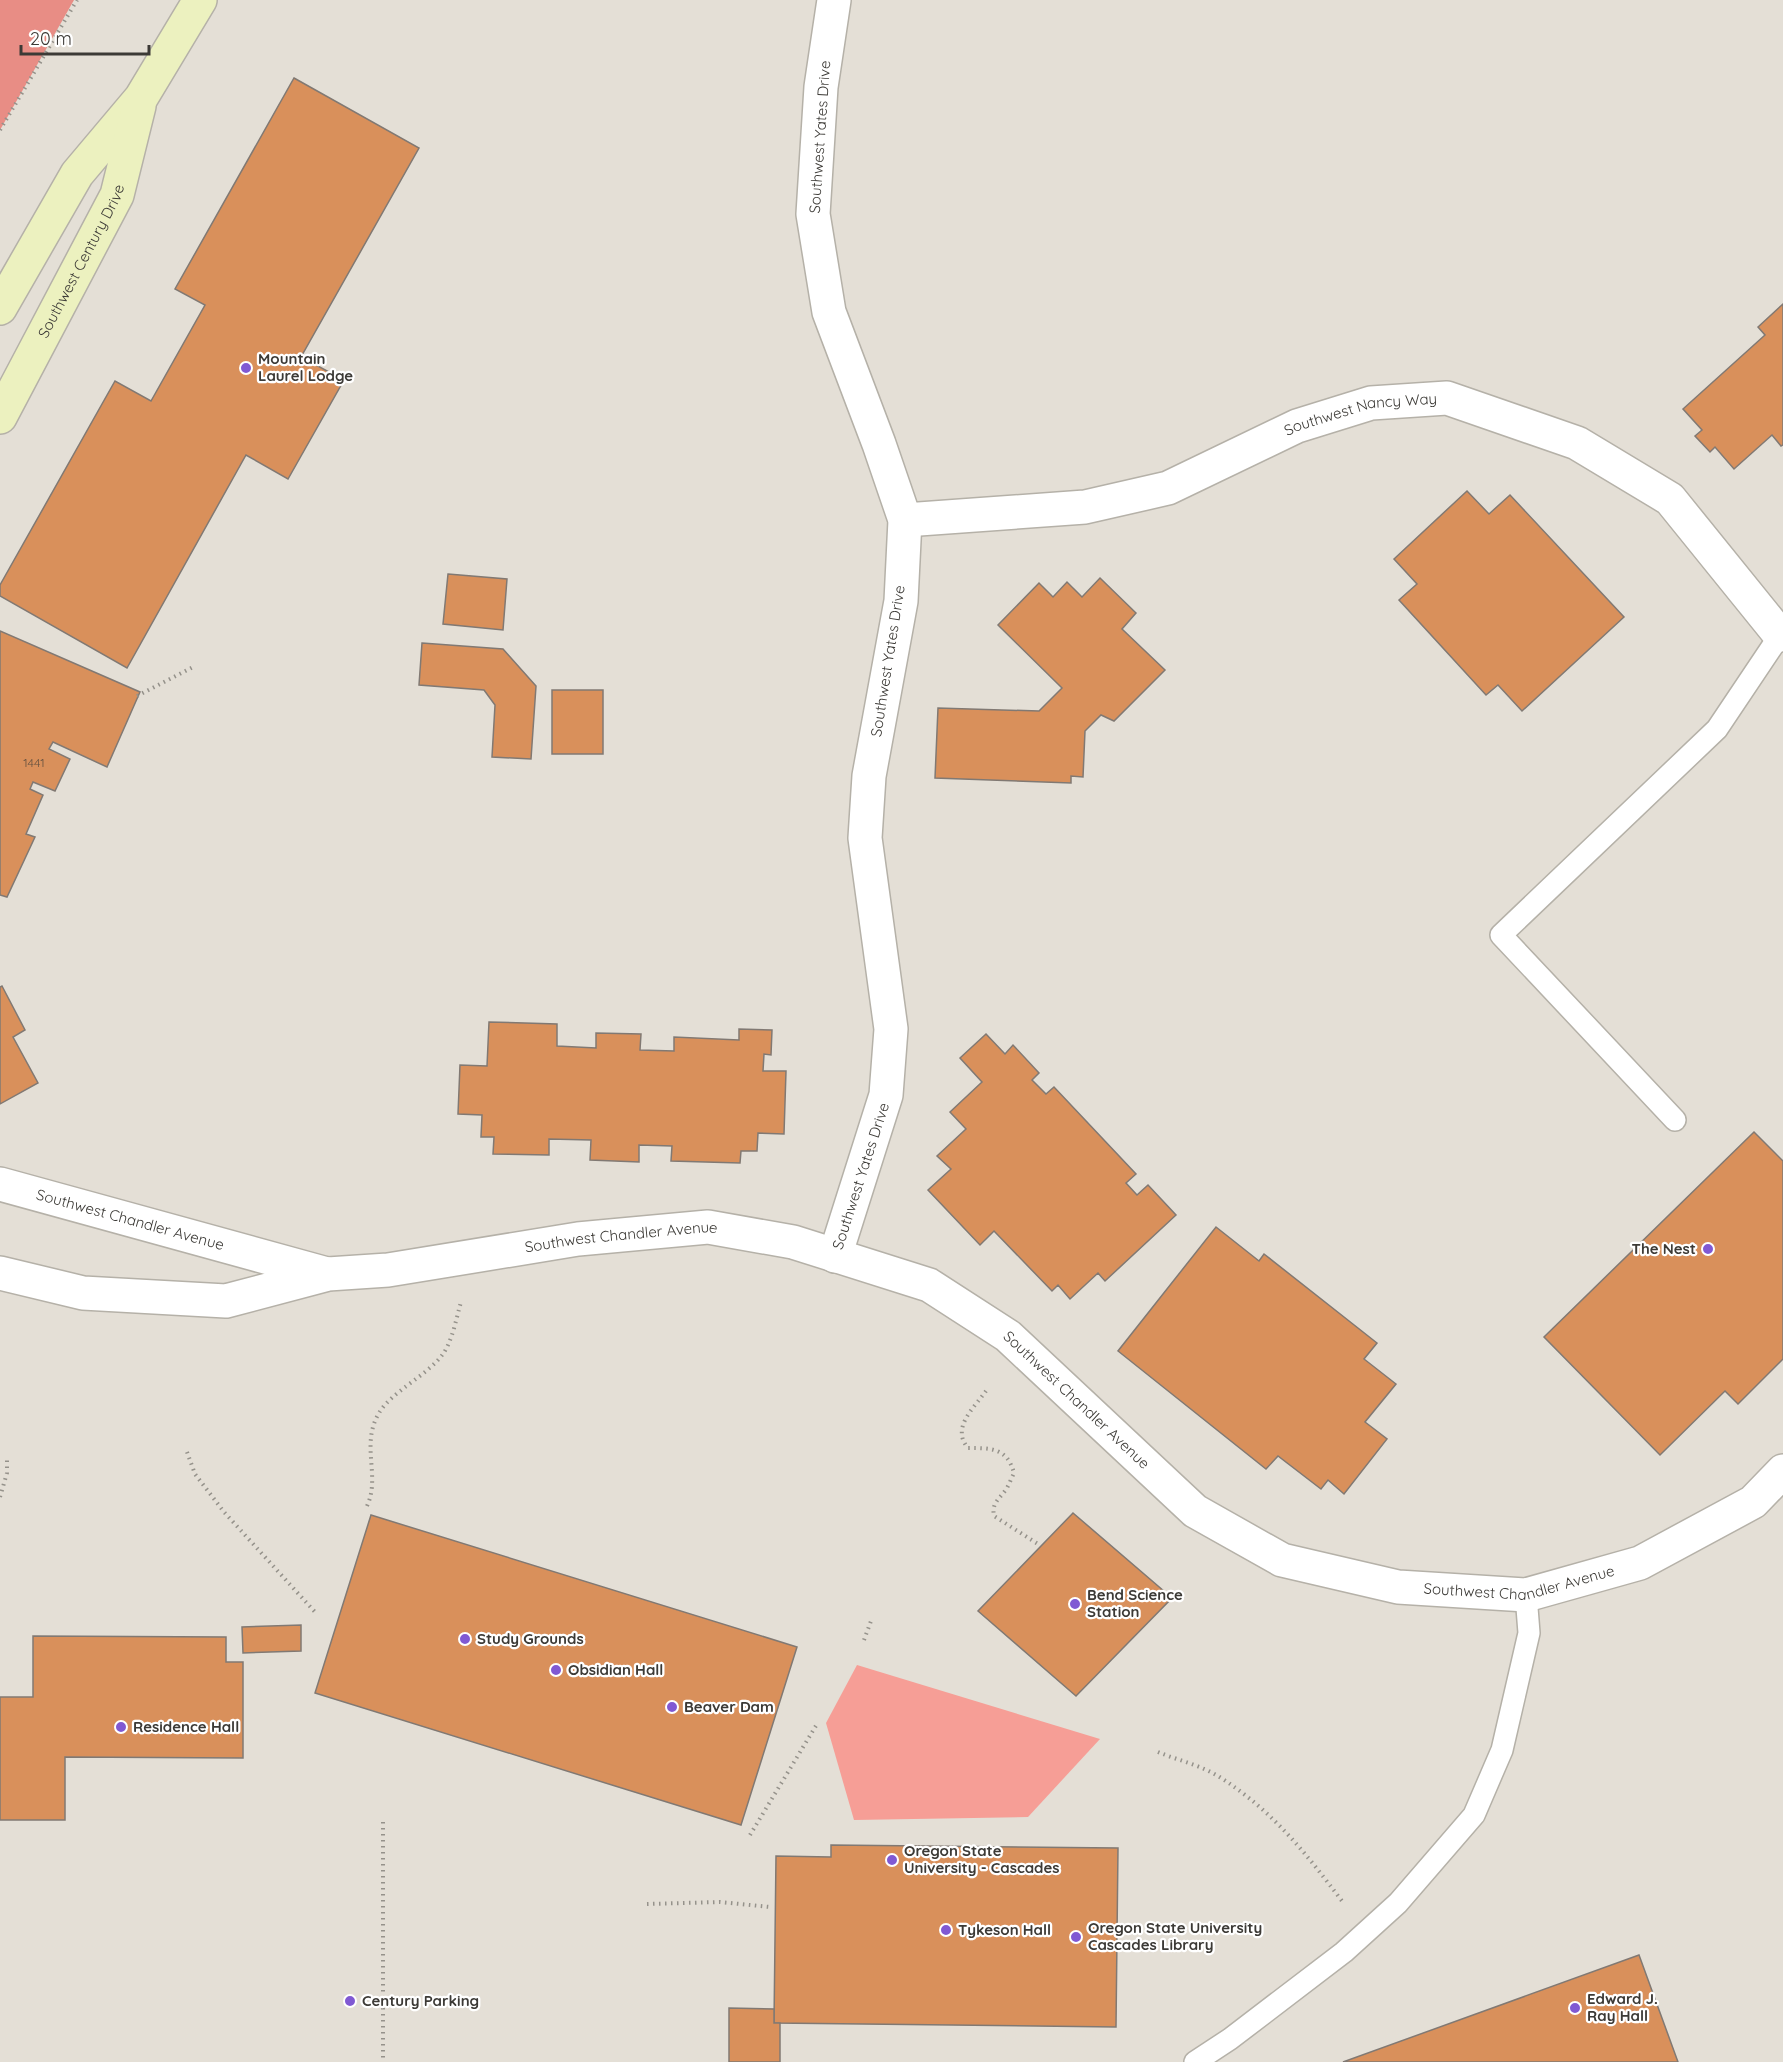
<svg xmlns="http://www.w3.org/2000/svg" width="1783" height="2062" viewBox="0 0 1783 2062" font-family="Quicksand,sans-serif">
	<rect width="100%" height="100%" fill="#e4dfd6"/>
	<path fill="#f69e96" d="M857,1665L1100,1739L1028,1817L854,1820L826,1723Z"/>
	<path fill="#e88d85" d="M0,0H74L0,130Z"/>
	<g fill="#d9905b" stroke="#817973" stroke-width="1.5">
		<path d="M294,78L419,148L301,357L344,380L288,479L246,455L127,668L0,596V585L115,381L151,401L205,305L175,289Z"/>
		<path d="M1783,304V445L1781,446L1772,435L1734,469L1715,447L1710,452L1695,436L1702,430L1683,409L1765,335L1758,327Z"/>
		<path d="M1467,491L1489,514L1510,495L1624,617L1522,711L1498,685L1486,695L1399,600L1417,584L1394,559Z"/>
		<path d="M448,574L507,579L503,630L443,624Z"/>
		<path d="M1100,578L1136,613L1122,629L1165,670L1114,721L1101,715L1085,731L1083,777L1071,776V783L935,778L938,708L1039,711L1062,688L998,625L1039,583L1053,597L1067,582L1082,597Z"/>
		<path d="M0,631L140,692L107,767L53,742L49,749L70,759L55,791L33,782L30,789L43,795L26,834L35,837L7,897L0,895Z"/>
		<path d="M422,643L503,649L536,686L531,759L492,757L495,705L484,690L419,685Z"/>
		<rect x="552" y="690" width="51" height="64"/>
		<path d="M2,986L25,1030L13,1037L38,1083L0,1104V987Z"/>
		<path d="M489,1022L557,1024V1046L596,1048V1033L641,1034L640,1050L674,1051V1037L739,1040V1029L772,1030L771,1055L764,1054L763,1071H786L784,1134L758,1133L757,1151H741L740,1163L671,1161L672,1146L639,1145V1162L590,1160L591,1140L549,1139V1155L493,1154L494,1137H481L482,1115L458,1114L460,1065L487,1066Z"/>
		<path d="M986,1034L1005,1054L1013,1045L1039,1073L1032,1080L1046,1094L1054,1087L1136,1174L1126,1183L1137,1195L1148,1185L1176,1215L1105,1281L1098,1273L1070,1299L1058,1285L1052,1291L994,1231L980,1245L928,1190L951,1169L937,1156L966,1129L950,1112L982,1082L960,1058Z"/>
		<path d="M1754,1132L1783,1161V1359L1738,1404L1725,1391L1660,1455L1544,1337Z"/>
		<path d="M1216,1227L1259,1261L1264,1254L1377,1343L1364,1359L1396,1384L1365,1422L1387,1439L1344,1494L1328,1480L1321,1489L1278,1456L1266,1469L1118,1351Z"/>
		<path d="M1073,1513L1172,1598L1076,1696L978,1611Z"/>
		<path d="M371,1515L797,1647L741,1825L315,1693Z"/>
		<path d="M301,1625V1651L243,1653L242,1627Z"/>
		<path d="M33,1636L226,1637V1662H243V1758L65,1757V1820H0V1697H33Z"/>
		<path d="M831,1845L1118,1848L1116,2027L774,2023L776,1856L831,1857Z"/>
		<path d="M1639,1955L1678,2062H1343Z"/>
		<path d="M729,2008L774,2009V2023H780V2062H729Z"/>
	</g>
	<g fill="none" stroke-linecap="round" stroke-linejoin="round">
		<defs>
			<g id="service">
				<path d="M1675,1120L1501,935L1717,729L1780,635"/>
				<path d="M1195,2062L1230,2039L1344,1952L1398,1903L1474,1815L1502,1750L1529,1633L1526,1595"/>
			</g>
			<g id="minor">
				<path d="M834,0L821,87L813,214L829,312L879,444L905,520L901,601L869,776L865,838L891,1029L886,1095L835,1256"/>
				<path id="s1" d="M905,520L1085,507L1168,488L1297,426L1371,403L1447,398L1577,443L1670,499L1780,635"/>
				<path id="s2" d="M0,1184L327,1274"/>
				<path id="s3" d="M0,1273L83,1293L226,1301L328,1274L388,1270L578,1239L708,1227L793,1242L929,1285L1008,1336L1195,1511L1282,1560L1398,1587L1526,1595L1640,1563L1753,1502L1783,1471"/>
			</g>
			<g id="secondary">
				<path d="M0,308L77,174L141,98L200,0"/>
				<path id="s4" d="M0,417L117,195L139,106"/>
			</g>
		</defs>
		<use href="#service" stroke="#b5b1a8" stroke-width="24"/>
		<use href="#minor" stroke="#b5b1a8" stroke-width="36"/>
		<use href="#secondary" stroke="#b5b1a8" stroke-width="36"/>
		<g stroke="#95928b" stroke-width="4" stroke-dasharray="1.5 4.5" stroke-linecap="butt">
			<path d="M0,130L77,0"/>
			<path d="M137,696L193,667"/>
			<path d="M986,1391C973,1409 951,1428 968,1448C992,1448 1007,1448 1014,1473C1012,1477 1010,1482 1008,1486C1002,1498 991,1501 994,1516L1038,1544"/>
			<path d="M187,1452L195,1474L224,1512L315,1612"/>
			<path d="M0,1497L7,1473V1459"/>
			<path d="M367,1506C381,1476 360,1445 379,1413C392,1391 427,1376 443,1354C453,1339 456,1319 461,1302"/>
			<path d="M864,1640L871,1621"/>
			<path d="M1158,1752C1177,1760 1200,1765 1218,1776C1272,1810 1304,1851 1342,1901"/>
			<path d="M383,1822V2062"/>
			<path d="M750,1835L817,1724"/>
			<path d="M647,1904L720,1902L770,1907"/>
		</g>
		<use href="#service" stroke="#fff" stroke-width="21"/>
		<use href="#minor" stroke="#fff" stroke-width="33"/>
		<use href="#secondary" stroke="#ecf1bf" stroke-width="33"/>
	</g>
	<g fill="#8059d3" stroke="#fff" stroke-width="2">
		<circle cx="246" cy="368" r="6"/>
		<circle cx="1708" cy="1249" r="6"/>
		<circle cx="1075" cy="1604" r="6"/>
		<circle cx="465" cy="1639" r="6"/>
		<circle cx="556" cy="1670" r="6"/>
		<circle cx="672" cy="1707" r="6"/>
		<circle cx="121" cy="1727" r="6"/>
		<circle cx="892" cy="1860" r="6"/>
		<circle cx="946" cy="1930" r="6"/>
		<circle cx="1076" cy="1937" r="6"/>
		<circle cx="350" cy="2001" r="6"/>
		<circle cx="1575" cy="2008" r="6"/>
	</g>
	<g text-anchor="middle" stroke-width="4.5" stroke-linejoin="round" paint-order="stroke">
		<g font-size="12" fill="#63503f">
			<text x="34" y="767">1441</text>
		</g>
		<g font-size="15" fill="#3c3a36" stroke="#fff">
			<text transform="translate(820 137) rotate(-86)" y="5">Southwest Yates Drive</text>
			<text dy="5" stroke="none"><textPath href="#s4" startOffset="176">Southwest Century Drive</textPath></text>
			<text dy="5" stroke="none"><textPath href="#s1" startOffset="474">Southwest Nancy Way</textPath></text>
			<text transform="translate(888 661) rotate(-81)" y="5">Southwest Yates Drive</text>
			<text transform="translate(861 1176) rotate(-72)" y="5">Southwest Yates Drive</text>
			<text dy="5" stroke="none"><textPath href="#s2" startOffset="135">Southwest Chandler Avenue</textPath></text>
			<text dy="5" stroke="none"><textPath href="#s3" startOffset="630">Southwest Chandler Avenue</textPath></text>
			<text dy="5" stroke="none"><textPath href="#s3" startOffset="1134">Southwest Chandler Avenue</textPath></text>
			<text dy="5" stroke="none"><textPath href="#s3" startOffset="1638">Southwest Chandler Avenue</textPath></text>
		</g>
		<g font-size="15" font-weight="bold" fill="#3c3a36" stroke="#fff" text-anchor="start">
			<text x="258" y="364">Mountain<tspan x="258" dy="17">Laurel Lodge</tspan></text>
			<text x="1696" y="1254" text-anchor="end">The Nest</text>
			<text x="1087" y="1600">Bend Science<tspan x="1087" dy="17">Station</tspan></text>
			<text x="477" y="1644">Study Grounds</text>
			<text x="568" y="1675">Obsidian Hall</text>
			<text x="684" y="1712">Beaver Dam</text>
			<text x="133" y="1732">Residence Hall</text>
			<text x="904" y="1856">Oregon State<tspan x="904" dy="17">University - Cascades</tspan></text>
			<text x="1088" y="1933">Oregon State University<tspan x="1088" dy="17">Cascades Library</tspan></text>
			<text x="958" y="1935">Tykeson Hall</text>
			<text x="1587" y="2004">Edward J.<tspan x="1587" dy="17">Ray Hall</tspan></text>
			<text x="362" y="2006">Century Parking</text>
		</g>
	</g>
	<path d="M21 45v9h128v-9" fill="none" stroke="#3c3a36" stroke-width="3"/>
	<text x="30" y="45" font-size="18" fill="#3c3a36" stroke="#ffffff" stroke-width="4.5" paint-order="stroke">20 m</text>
</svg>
